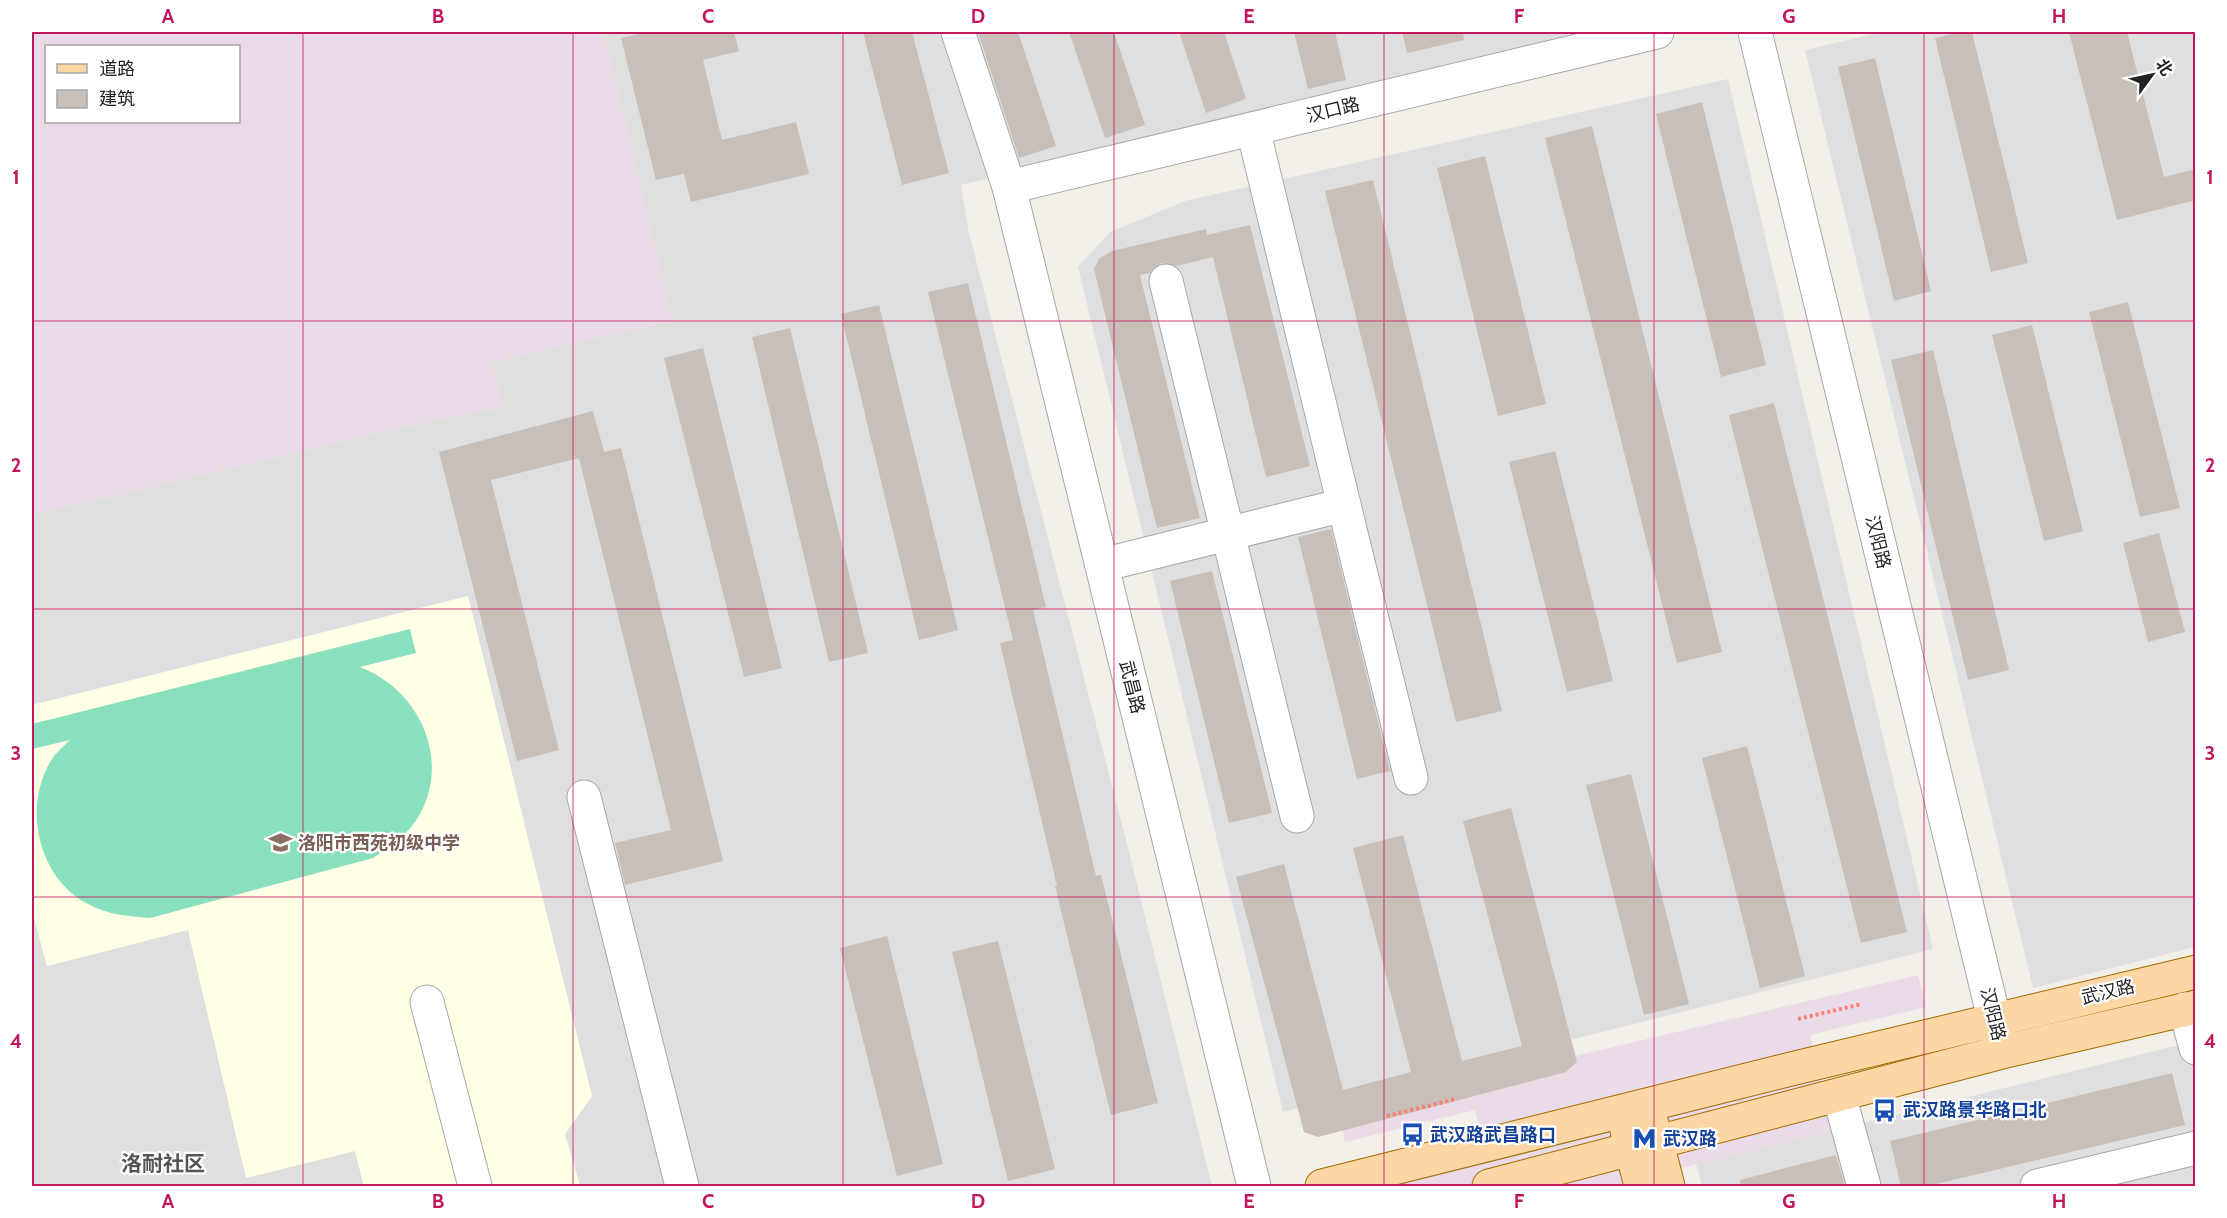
<svg xmlns="http://www.w3.org/2000/svg" width="2227" height="1218" viewBox="0 0 2227 1218" font-family="Cabin,'Noto Sans SC',sans-serif">
	<rect width="100%" height="100%" fill="#f2efe9"/>
	<g fill="#e0dfdf">
		<path d="M604,32H1605L961,185L969,233L1125,836L1212,1186H580L565,1134L468,596L32,705V515L425,422L503,407L492,362L672,321Z"/>
		<path d="M1882,32H2195V947L2033,988L1805,50Z"/>
		<path d="M1728,79L1933,949L1283,1112L1078,267L1110,232L1185,201Z"/>
		<path d="M32,910L47,966L188,930L246,1177L355,1151L364,1186H32Z"/>
		<path d="M2195,1041V1186H1702L1696,1164Z"/>
	</g>
	<g fill="#ebdbe8" fill-rule="evenodd">
		<path d="M32,32H604L673,321L492,362L503,407L425,422L32,515ZM46,46H238V122H46Z"/>
		<path d="M1918,975L1926,1007L1810,1035L1834,1130L1633,1180L1635,1186H1387L1483,1142L1475,1110L1345,1142L1338,1112Z"/>
	</g>
	<path fill="#ffffe5" d="M468,596L592,1096L565,1134L580,1186H364L355,1151L246,1178L188,930L47,966L32,910V705Z"/>
	<path fill="#88e0be" d="M410,629L416,653L360,667C418,689 451,757 420,814C409,834 391,846 373,858L150,918C128,916 108,915 88,904C37,878 21,803 54,756C59,750 65,745 70,740L32,749V724Z"/>
	<g fill="#c7bfb8">
		<path d="M648,32H734L739,51L703,60L722,140L796,122L809,174L691,202L684,174L656,180L621,38Z"/>
		<path d="M863,32H912L949,173L902,185Z"/>
		<path d="M978,32H1018L1056,146L1019,158Z"/>
		<path d="M1069,32H1114L1145,125L1105,138Z"/>
		<path d="M1179,32H1224L1246,99L1206,113Z"/>
		<path d="M1294,32H1335L1346,80L1308,89Z"/>
		<path d="M1402,32H1463L1464,40L1407,53Z"/>
		<path d="M1962,32H1972L2028,263L1991,272L1935,38Z"/>
		<path d="M2069,32H2127L2164,177L2196,169V200L2117,220Z"/>
		<path d="M1875,58L1931,291L1894,301L1838,67Z"/>
		<path d="M1702,102L1766,365L1721,377L1656,114Z"/>
		<path d="M1592,126L1722,652L1677,663L1545,138Z"/>
		<path d="M1485,156L1546,404L1498,416L1437,168Z"/>
		<path d="M1373,180L1502,711L1456,722L1325,191Z"/>
		<path d="M1250,225L1310,466L1266,477L1213,257L1177,266L1161,263L1150,273L1140,275L1200,518L1157,528L1094,269L1099,259L1112,251L1206,229L1207,235Z"/>
		<path d="M968,283L1046,607L1033,610L1096,876L1101,875L1158,1103L1111,1115L1055,886H1057L1000,643L1013,640L928,292Z"/>
		<path d="M2128,302L2180,508L2140,517L2089,312Z"/>
		<path d="M879,305L958,630L919,640L841,314Z"/>
		<path d="M2032,325L2083,531L2044,541L1992,335Z"/>
		<path d="M790,328L868,653L829,662L752,337Z"/>
		<path d="M703,348L782,668L744,677L664,358Z"/>
		<path d="M1933,350L2009,670L1968,680L1891,360Z"/>
		<path d="M1774,403L1907,932L1861,943L1729,415Z"/>
		<path d="M593,411L604,452L621,448L723,861L625,885L615,843L671,830L579,458L491,480L559,750L517,761L439,452Z"/>
		<path d="M1555,451L1613,681L1567,692L1509,462Z"/>
		<path d="M1331,529L1390,771L1357,779L1298,537Z"/>
		<path d="M2159,533L2185,632L2148,642L2123,543Z"/>
		<path d="M1212,571L1272,813L1229,823L1170,581Z"/>
		<path d="M1747,746L1805,976L1760,988L1702,758Z"/>
		<path d="M1631,774L1689,1004L1644,1015L1586,785Z"/>
		<path d="M1511,808L1577,1062L1566,1072L1318,1137L1304,1132L1236,877L1284,864L1343,1090L1411,1072L1353,848L1403,835L1462,1061L1522,1046L1463,821Z"/>
		<path d="M887,936L943,1164L897,1176L840,948Z"/>
		<path d="M998,941L1055,1169L1008,1181L952,952Z"/>
		<path d="M2172,1073L2185,1125L1928,1186H1901L1890,1141Z"/>
		<path d="M1836,1155L1845,1186H1741L1740,1180Z"/>
	</g>
	<g fill="none" stroke-linecap="round" stroke-linejoin="round">
		<defs>
			<g id="minor">
				<path d="M958,32L1009,187L1254,1186"/>
				<path d="M1755,32L2001,1047"/>
				<path d="M1009,187L1657,32"/>
				<path d="M1166,281L1297,816"/>
				<path d="M1344,505L1411,778"/>
				<path d="M1102,565L1344,505L1253,129"/>
				<path d="M584,797L682,1186"/>
				<path d="M427,1002L475,1186"/>
				<path d="M2185,1009L2196,1048"/>
				<path d="M1839,1095L1864,1186"/>
				<path d="M2037,1186L2196,1148"/>
			</g>
			<g id="major">
				<path d="M1652,1124L1668,1186"/>
				<path d="M1627,1131L1641,1186"/>
				<path d="M1322,1186L1791,1069L2196,972"/>
				<path d="M1489,1186L2002,1052L2196,1007"/>
			</g>
		</defs>
		<use href="#minor" stroke="#a9a9a9" stroke-width="35"/>
		<use href="#major" stroke="#a06b00" stroke-width="35"/>
		<g stroke="#fa8072" stroke-width="4" stroke-dasharray="3 3" stroke-linecap="butt">
			<path d="M1798,1019L1862,1004"/>
			<path d="M1387,1116L1456,1099"/>
		</g>
		<use href="#minor" stroke="#fff" stroke-width="33"/>
		<use href="#major" stroke="#fcd6a4" stroke-width="33"/>
	</g>
	<path fill="none" stroke="#c2185b" stroke-width="1.5" stroke-opacity="0.55" d="M303,32V1186M573,32V1186M843,32V1186M1114,32V1186M1384,32V1186M1654,32V1186M1924,32V1186M32,321H2196M32,609H2196M32,897H2196"/>
	<defs>
		<symbol id="school-bare" viewBox="-9 -9 18 18"><path d="M0-5L7-2L0 1L-7-2ZM-4 1L0 2.5L4 1V4Q0 6-4 4Z" fill="#8d6e63" stroke="#fff" stroke-width="2.5" paint-order="stroke"/></symbol>
		<symbol id="bus-bare" viewBox="-9 -9 18 18"><path d="M-5-6H5V4H4V6H2V4H-2V6H-4V4H-5ZM-3.5-4V0h7V-4ZM-3.5 1.2v1.5H-2V1.2ZM2 1.2v1.5H3.5V1.2Z" fill="#1a4fb4" stroke="#fff" stroke-width="2.5" paint-order="stroke"/></symbol>
		<symbol id="metro-bare" viewBox="-9 -9 18 18"><path d="M-5.5 5V-5H-3L0 0L3-5H5.5V5H3V-.5L0 4L-3-.5V5Z" fill="#1a4fb4" stroke="#fff" stroke-width="2.5" paint-order="stroke"/></symbol>
	</defs>
	<g fill-rule="evenodd">
		<use href="#school-bare" x="264" y="826" width="33" height="33"/>
		<use href="#bus-bare" x="1868" y="1094" width="33" height="33"/>
		<use href="#bus-bare" x="1396" y="1118" width="33" height="33"/>
		<use href="#metro-bare" x="1628" y="1122" width="33" height="33"/>
	</g>
	<g text-anchor="middle" stroke-width="4.5" stroke-linejoin="round" paint-order="stroke">
		<g font-size="18" fill="#222" stroke="#fff">
			<text transform="translate(1333 110) rotate(-14)" y="6">汉口路</text>
			<text transform="translate(1878 542) rotate(76)" y="6">汉阳路</text>
			<text transform="translate(1132 687) rotate(76)" y="6">武昌路</text>
			<text transform="translate(2108 992) rotate(-13)" y="6">武汉路</text>
			<text transform="translate(1993 1014) rotate(76)" y="6">汉阳路</text>
		</g>
		<g font-size="18" font-weight="bold" fill="#785e54" stroke="#fff" text-anchor="start">
			<text x="298" y="849">洛阳市西苑初级中学</text>
		</g>
		<g font-size="18" font-weight="bold" fill="#164399" stroke="#fff" text-anchor="start">
			<text x="1903" y="1116">武汉路景华路口北</text>
			<text x="1430" y="1141">武汉路武昌路口</text>
			<text x="1663" y="1145">武汉路</text>
		</g>
		<g font-size="21" font-weight="bold" fill="#555" stroke="#fff">
			<text x="163" y="1171">洛耐社区</text>
		</g>
	</g>
	<rect width="2227" height="1218" fill="none" stroke="#ffffff" stroke-width="66"/>
	<rect x="45" y="45" width="195" height="78" fill="#ffffff" stroke="#a7a7a7" stroke-width="1.5"/>
	<rect x="57" y="64" width="30" height="9" fill="#fcd6a4" stroke="#a7a7a7" stroke-width="1.5"/>
	<text x="99" y="75" font-size="18" fill="#222222">道路</text>
	<rect x="57" y="90" width="30" height="18" fill="#c7bfb8" stroke="#a7a7a7" stroke-width="1.5"/>
	<text x="99" y="105" font-size="18" fill="#222222">建筑</text>
	<g transform="translate(2152 75) rotate(57)" stroke="#ffffff" stroke-width="4.5" paint-order="stroke">
	<path d="M0-4.5L10 22L0 15L-10 22Z" fill="#222222"/>
	<text y="-9" font-size="16" font-weight="bold" text-anchor="middle" fill="#222222">北</text>
	</g>
	<rect x="33" y="33" width="2161" height="1152" fill="none" stroke="#c2185b" stroke-width="2"/>
	<g font-size="20" text-anchor="middle" font-weight="bold" fill="#c2185b">
		<text x="168" y="23">A</text>
		<text x="438" y="23">B</text>
		<text x="708" y="23">C</text>
		<text x="978" y="23">D</text>
		<text x="1249" y="23">E</text>
		<text x="1519" y="23">F</text>
		<text x="1789" y="23">G</text>
		<text x="2059" y="23">H</text>
		<text x="16" y="184">1</text>
		<text x="2210" y="184">1</text>
		<text x="16" y="472">2</text>
		<text x="2210" y="472">2</text>
		<text x="16" y="760">3</text>
		<text x="2210" y="760">3</text>
		<text x="16" y="1048">4</text>
		<text x="2210" y="1048">4</text>
		<text x="168" y="1208">A</text>
		<text x="438" y="1208">B</text>
		<text x="708" y="1208">C</text>
		<text x="978" y="1208">D</text>
		<text x="1249" y="1208">E</text>
		<text x="1519" y="1208">F</text>
		<text x="1789" y="1208">G</text>
		<text x="2059" y="1208">H</text>
	</g>
</svg>
